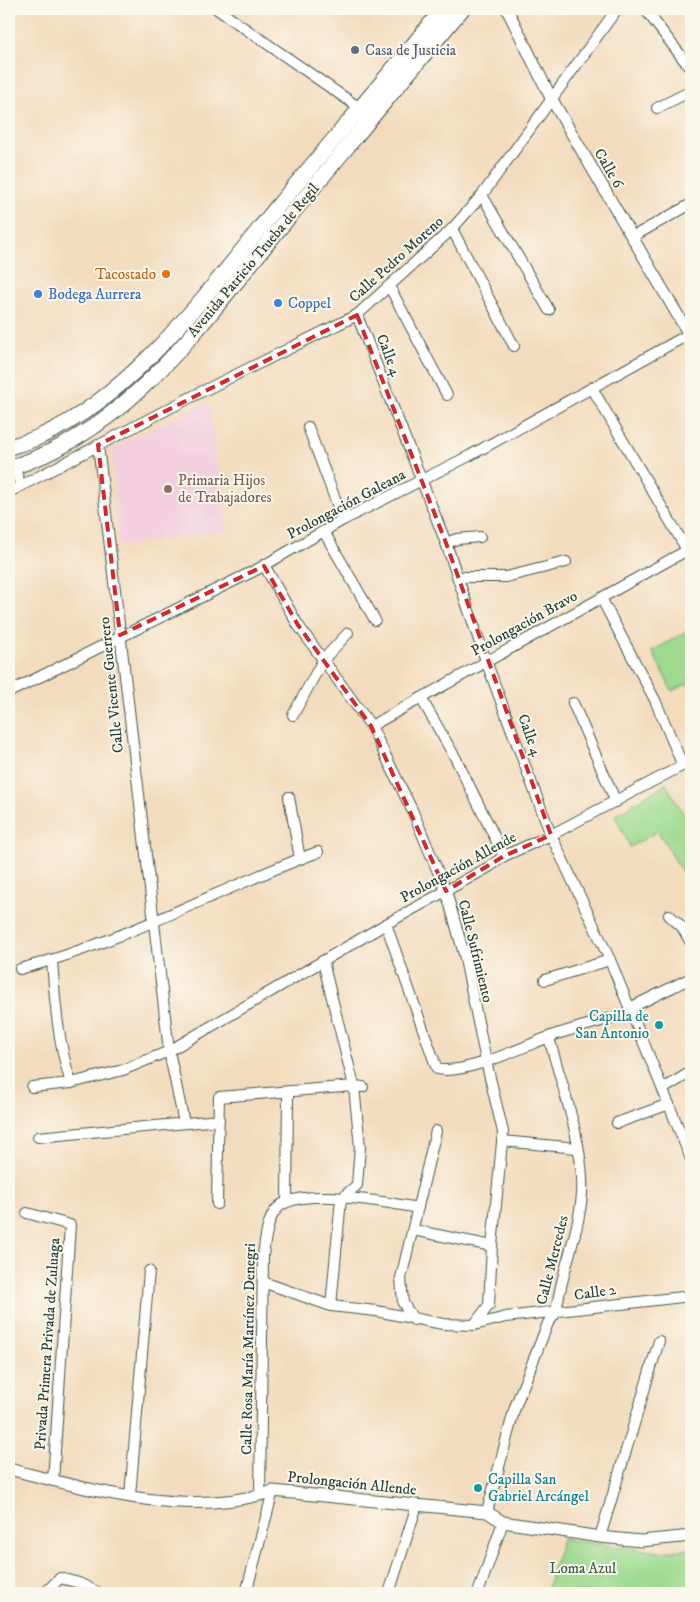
<svg xmlns="http://www.w3.org/2000/svg" width="700" height="1602" viewBox="0 0 700 1602" font-family="'IM FELL DW Pica',serif">
	<rect width="100%" height="100%" fill="#fbf7ec"/>
	<filter id="ink" filterUnits="userSpaceOnUse"><feTurbulence type="fractalNoise" baseFrequency=".02" numOctaves="2"/><feDisplacementMap in="SourceGraphic" scale="10" xChannelSelector="R" yChannelSelector="G"/><feConvolveMatrix kernelMatrix="1 2 1 2 8 2 1 2 1" color-interpolation-filters="sRGB"/></filter>
	<filter id="wash" filterUnits="userSpaceOnUse"><feTurbulence type="fractalNoise" baseFrequency=".0096" numOctaves="4" result="noise"/><feDisplacementMap in="SourceGraphic" scale="20" xChannelSelector="R" yChannelSelector="G"/><feGaussianBlur stdDeviation="1.12" result="paint"/><feColorMatrix in="noise" values="0 0 0 0 0 0 0 0 0 0 0 0 0 0 0 0 0 1.4 0 .05"/><feComposite in="paint" operator="in"/></filter>
	<g filter="url(#wash)">
		<rect width="100%" height="100%" fill="#f3dcbd"/>
		<path fill="#f3cfdf" d="M208,402L227,530L119,546L112,448Z"/>
		<g fill="#9dda8f" stroke="#5e8c62">
			<path d="M691,629V682L672,691L652,651Z"/>
			<path d="M666,784L683,813L691,809V887L658,831L630,847L615,815Z"/>
			<path d="M562,1539L659,1552L691,1549V1593H546Z"/>
		</g>
	</g>
	<g filter="url(#ink)">
		<g fill="none" stroke-linecap="round" stroke-linejoin="round">
			<defs>
				<g id="minor">
					<path d="M217,9L364,111"/>
					<path d="M645,9L691,69"/>
					<path d="M657,108L691,91"/>
					<path d="M482,195L549,310"/>
					<path d="M452,229L514,346"/>
					<path d="M632,237L691,204"/>
					<path d="M389,286L447,395"/>
					<path d="M357,315L446,543L486,661L551,835L610,960L691,1159"/>
					<path d="M592,388L687,550"/>
					<path d="M308,427L343,520"/>
					<path d="M98,445L169,1051L184,1123"/>
					<path d="M14,466L21,486"/>
					<path d="M9,492L197,394L357,315L452,229L482,195L617,9"/>
					<path d="M324,532L375,620"/>
					<path d="M446,543L457,539L480,537"/>
					<path d="M264,565L298,625L371,726L413,812L446,891L464,954L486,1061L503,1132L492,1246L489,1305L474,1325"/>
					<path d="M458,577H506L566,562"/>
					<path d="M601,598L655,700L683,766"/>
					<path d="M9,692L256,570L343,520L469,456L691,333"/>
					<path d="M421,698L456,759L504,856"/>
					<path d="M573,703L616,802"/>
					<path d="M293,715L323,660L348,633"/>
					<path d="M371,726L691,548"/>
					<path d="M289,797L300,859"/>
					<path d="M669,915L682,927L691,943"/>
					<path d="M386,924L437,1069C465,1076 526,1045 554,1035C579,1027 606,1020 631,1012"/>
					<path d="M52,960C55,1002 58,1043 71,1083"/>
					<path d="M323,962L354,1086L360,1147L357,1185L341,1199L331,1306"/>
					<path d="M20,969C124,942 218,889 318,852"/>
					<path d="M545,980L610,960"/>
					<path d="M630,1008L691,978"/>
					<path d="M32,1087L71,1083L123,1070L169,1051L386,924L489,867L504,856L551,835L691,761"/>
					<path d="M663,1089L691,1072"/>
					<path d="M617,1123L669,1104"/>
					<path d="M38,1137L219,1120"/>
					<path d="M502,1141L577,1148"/>
					<path d="M287,1202C317,1190 386,1202 418,1208"/>
					<path d="M217,1204L219,1097L354,1086L363,1087"/>
					<path d="M27,1213L70,1225L53,1481"/>
					<path d="M413,1230L492,1246"/>
					<path d="M263,1282L331,1306L376,1311L443,1324L474,1325L506,1317L691,1296"/>
					<path d="M414,1320L403,1303L401,1278L436,1131"/>
					<path d="M260,1495L263,1255C266,1237 267,1209 287,1202L288,1092"/>
					<path d="M130,1496L149,1271"/>
					<path d="M487,1512L515,1407L548,1323L556,1313C561,1272 579,1234 582,1194C585,1147 561,1083 549,1038"/>
					<path d="M600,1537L659,1341"/>
					<path d="M45,1593L60,1578L79,1583L99,1593"/>
					<path d="M246,1593L273,1491"/>
					<path d="M389,1593L417,1505"/>
					<path d="M478,1593L503,1522"/>
				</g>
				<g id="tertiary">
					<path d="M507,9L551,98L691,338"/>
					<path d="M9,1469C90,1490 191,1519 273,1491L487,1512L503,1522L600,1537L641,1541L691,1536"/>
				</g>
				<g id="primary">
					<path d="M9,447C19,444 31,441 41,436C135,395 214,284 278,206C333,140 389,75 443,9"/>
					<path d="M9,468C131,432 206,316 283,224C343,152 402,80 462,9"/>
				</g>
			</defs>
			<use href="#minor" stroke="#3f5549" stroke-width="12"/>
			<use href="#tertiary" stroke="#3f5549" stroke-width="13"/>
			<use href="#primary" stroke="#3f5549" stroke-width="17"/>
			<use href="#minor" stroke="#fff" stroke-width="10"/>
			<use href="#tertiary" stroke="#fff" stroke-width="11"/>
			<use href="#primary" stroke="#fff" stroke-width="15"/>
		</g>
	</g>
	<path fill="none" stroke="#d62828" stroke-width="4" stroke-dasharray="10 6" stroke-linejoin="round" d="M357,315L446,543L551,835L504,856L446,891L371,726L298,625L264,566L120,635L98,445Z"/>
	<circle fill="#5c6f8a" stroke="#fbf7ec" stroke-width="2" cx="355" cy="50" r="5"/>
	<circle fill="#e8710a" stroke="#fbf7ec" stroke-width="2" cx="166" cy="274" r="5"/>
	<g fill="#3f7fe0" stroke="#fbf7ec" stroke-width="2">
		<circle cx="38" cy="294" r="5"/>
		<circle cx="278" cy="303" r="5"/>
	</g>
	<circle fill="#8d6e63" stroke="#fbf7ec" stroke-width="2" cx="168" cy="489" r="5"/>
	<g fill="#0f9aa8" stroke="#fbf7ec" stroke-width="2">
		<circle cx="659" cy="1025" r="5"/>
		<circle cx="478" cy="1488" r="5"/>
	</g>
	<g text-anchor="middle" stroke-width="4" stroke-linejoin="round" paint-order="stroke">
		<g font-size="15" fill="#4e5e75" stroke="#fbf7ec" text-anchor="start">
			<text x="365" y="55">Casa de Justicia</text>
		</g>
		<g font-size="15" fill="#1f3d34" stroke="#fbf7ec">
			<text transform="translate(609 168) rotate(60)" y="5">Calle 6</text>
			<text transform="translate(396 259) rotate(-42)" y="5">Calle Pedro Moreno</text>
			<text transform="translate(253 260) rotate(-50)" y="5">Avenida Patricio Trueba de Regil</text>
			<text transform="translate(389 355) rotate(69)" y="5">Calle 4</text>
			<text transform="translate(346 504) rotate(-28)" y="5">Prolongación Galeana</text>
			<text transform="translate(524 623) rotate(-29)" y="5">Prolongación Bravo</text>
			<text transform="translate(111 685) rotate(-96)" y="5">Calle Vicente Guerrero</text>
			<text transform="translate(530 735) rotate(70)" y="5">Calle 4</text>
			<text transform="translate(458 867) rotate(-29)" y="5">Prolongación Allende</text>
			<text transform="translate(476 951) rotate(76)" y="5">Calle Sufrimiento</text>
			<text transform="translate(552 1260) rotate(-76)" y="5">Calle Mercedes</text>
			<text transform="translate(595 1292) rotate(-8)" y="5">Calle 2</text>
			<text transform="translate(47 1344) rotate(-86)" y="5">Privada Primera Privada de Zuluaga</text>
			<text transform="translate(248 1349) rotate(-89)" y="5">Calle Rosa María Martínez Denegri</text>
			<text transform="translate(352 1483) rotate(6)" y="5">Prolongación Allende</text>
		</g>
		<g font-size="15" fill="#c56008" stroke="#fbf7ec" text-anchor="end">
			<text x="156" y="279">Tacostado</text>
		</g>
		<g font-size="15" fill="#366cbe" stroke="#fbf7ec" text-anchor="start">
			<text x="48" y="299">Bodega Aurrera</text>
			<text x="288" y="308">Coppel</text>
		</g>
		<g font-size="15" fill="#785e54" stroke="#fbf7ec" text-anchor="start">
			<text x="178" y="485">Primaria Hijos<tspan x="178" dy="17">de Trabajadores</tspan></text>
		</g>
		<g font-size="15" fill="#0d838f" stroke="#fbf7ec" text-anchor="end">
			<text x="649" y="1021">Capilla de<tspan x="649" dy="17">San Antonio</tspan></text>
			<text x="488" y="1484" text-anchor="start">Capilla San<tspan x="488" dy="17">Gabriel Arcángel</tspan></text>
		</g>
		<g font-size="15" fill="#385c46" stroke="#fbf7ec">
			<text x="583" y="1573">Loma Azul</text>
		</g>
	</g>
	<rect width="700" height="1602" fill="none" stroke="#fbf7ec" stroke-width="30"/>
</svg>
